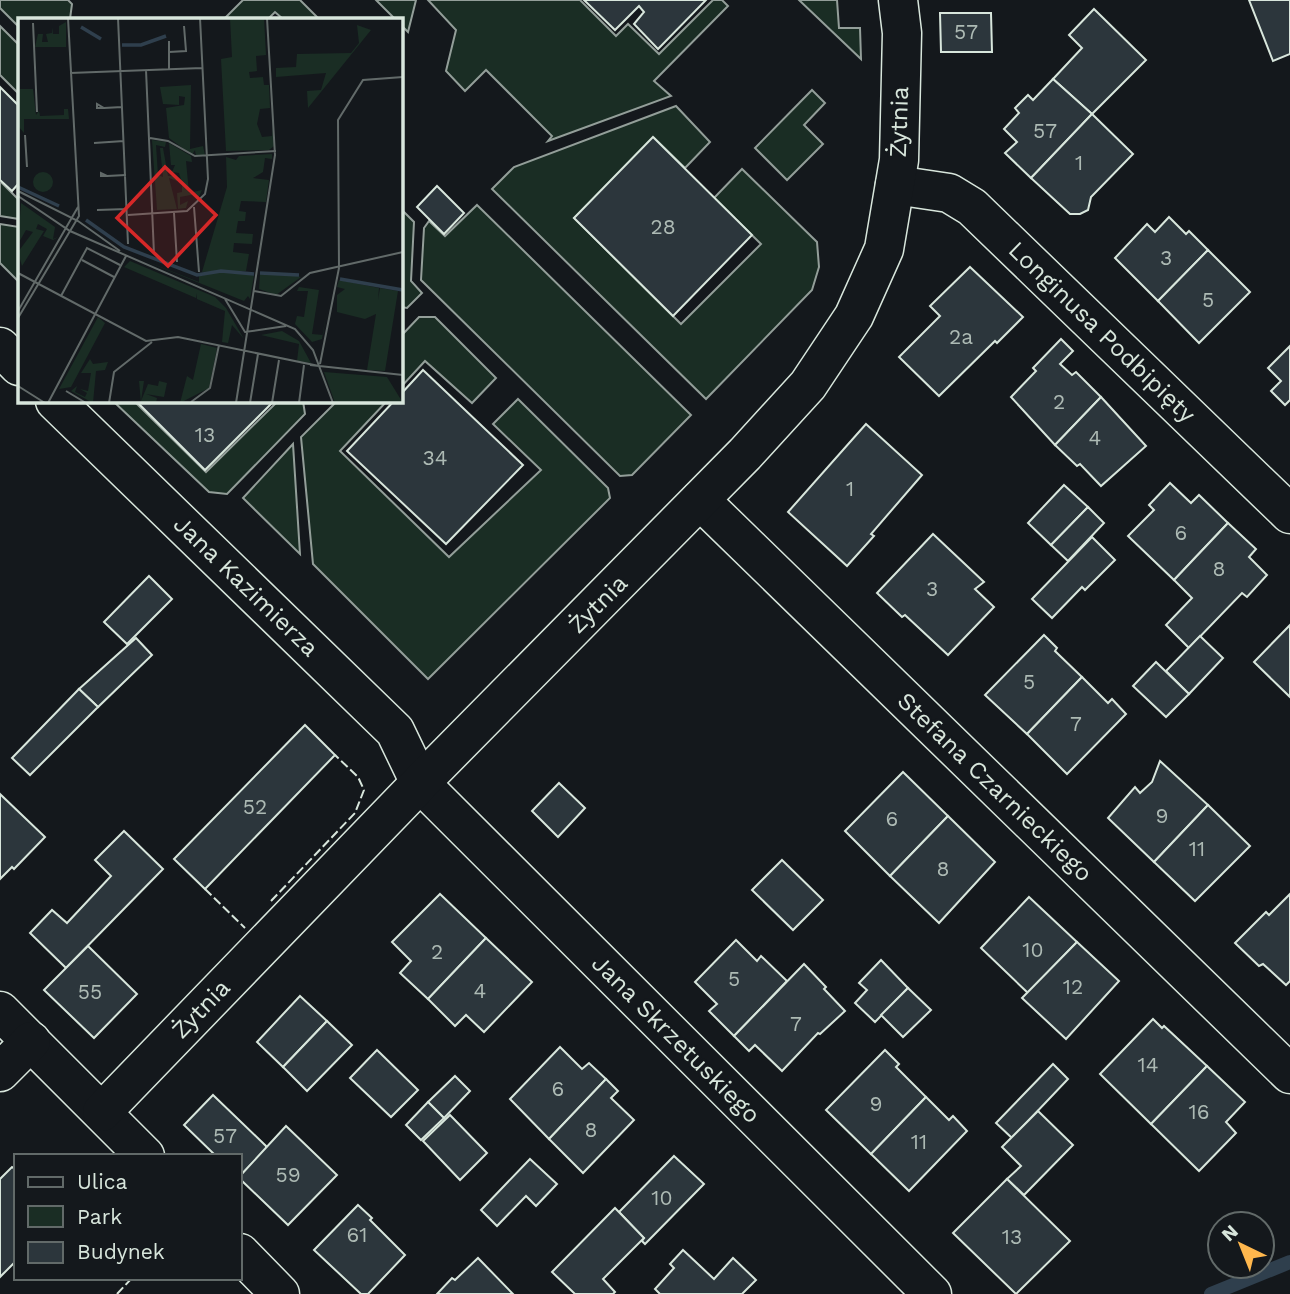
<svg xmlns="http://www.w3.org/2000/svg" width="1290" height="1294" viewBox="0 0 1290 1294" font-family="'Work Sans',sans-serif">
	<rect width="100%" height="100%" fill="#14181c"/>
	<g fill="#1a2d24" stroke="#939e99" stroke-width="2">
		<path d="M0,0H68L72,4L70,19H19V27L0,8Z"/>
		<path d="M243,0H300L319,19H283L275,12L268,19H224Z"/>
		<path d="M376,0H416L408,32L401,25V19H395Z"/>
		<path d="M428,0H580L616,36L628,24L659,54L713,0H722L728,6L654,81L671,96L548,141L552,136L486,70L465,91L446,71L456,30Z"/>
		<path d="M799,0H837L839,28H860L861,59Z"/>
		<path d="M0,26L19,45V94L0,75Z"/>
		<path d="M812,90L825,103L804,125L823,144L787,180L755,148Z"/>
		<path d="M676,106L710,142L685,168L654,138L574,218L681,324L761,244L714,198L742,169L817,242L819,267L812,290L706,399L492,189L514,167Z"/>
		<path d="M0,181L19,200V219L0,216Z"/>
		<path d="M477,205L691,415L632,475L620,476L421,280L424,228L429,221L445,236Z"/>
		<path d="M401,209L414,222L411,281L422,293L407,308L401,307Z"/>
		<path d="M0,224L19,227V282L0,263Z"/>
		<path d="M419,317H435L496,378L472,403L425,361L401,387V336Z"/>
		<path d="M518,399L608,488L610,498L428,679L313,564L301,437L337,401H387L340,451L449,557L541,470L493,424Z"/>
		<path d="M113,401H134L206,472L278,401H303L305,414L227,494L209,492Z"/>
		<path d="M293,444L300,554L243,498Z"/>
	</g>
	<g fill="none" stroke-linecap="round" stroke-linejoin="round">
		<path stroke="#2f3f4d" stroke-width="14" d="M1211,1294L1290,1262"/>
	</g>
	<g fill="#2c363c" stroke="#d8e6dc" stroke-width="2">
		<path d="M584,0H706L658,49L634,24L644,12L639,6L615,30Z"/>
		<path d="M1249,0H1290V54L1273,61Z"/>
		<path d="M1094,9L1146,60L1092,114L1053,79L1082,48L1069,35Z"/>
		<path d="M940,13H991L992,52H941Z"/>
		<path d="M1053,79L1092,114L1031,178L1005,153L1017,142L1004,129L1019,113L1015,108L1028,95L1033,100Z"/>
		<path d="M0,87L19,106V183L12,191L0,180Z"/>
		<path d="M1092,114L1133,154L1091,197L1088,210L1080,214H1070L1031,178Z"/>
		<path d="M653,137L752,235L673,316L574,218Z"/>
		<path d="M437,186L464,213L444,234L417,207Z"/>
		<path d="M1169,217L1186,234L1189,231L1208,250L1158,301L1115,258L1147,224L1155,232Z"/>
		<path d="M1208,250L1250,292L1199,343L1158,301Z"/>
		<path d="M970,267L1023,317L997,343L995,341L939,396L899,357L940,316L930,306Z"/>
		<path d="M1061,339L1073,351L1060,364L1072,375L1076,372L1101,397L1055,445L1011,397L1036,371L1033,368Z"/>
		<path d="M1290,346V400L1285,405L1271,391L1281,381L1268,368Z"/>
		<path d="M423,370L523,465L446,544L347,451L394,401H401V394Z"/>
		<path d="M1101,397L1146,446L1101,486L1080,464L1077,466L1055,445Z"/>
		<path d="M136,401H274L205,470Z"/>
		<path d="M866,424L922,475L871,534L874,536L847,566L788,512Z"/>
		<path d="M1170,483L1191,503L1199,495L1228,523L1174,580L1128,536L1154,510L1149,505Z"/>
		<path d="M1064,485L1088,507L1051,545L1028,523Z"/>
		<path d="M1088,507L1104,523L1068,561L1051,545Z"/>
		<path d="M1228,523L1256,549L1249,557L1267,575L1247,597L1242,593L1189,648L1166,625L1192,598L1174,580Z"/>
		<path d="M933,534L984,582L975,589L994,607L948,655L905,615L902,617L877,593Z"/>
		<path d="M1092,537L1115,560L1085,590L1082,587L1052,618L1032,599Z"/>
		<path d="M149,576L172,599L127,644L104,622Z"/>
		<path d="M1290,625V697L1254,662Z"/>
		<path d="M1044,635L1057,648L1055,651L1082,677L1027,734L985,695Z"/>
		<path d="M1200,636L1223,658L1189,694L1166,671Z"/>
		<path d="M136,638L152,655L98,707L79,689Z"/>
		<path d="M1156,662L1189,694L1166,717L1133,686Z"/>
		<path d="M1082,677L1108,703L1112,699L1126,714L1067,774L1027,734Z"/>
		<path d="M79,689L98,707L30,775L12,758Z"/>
		<path d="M305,725L335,755L205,889L174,859Z"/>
		<path d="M1160,761L1208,805L1154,862L1108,818L1135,787L1140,793L1152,782Z"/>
		<path d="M903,772L948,816L890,876L845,831Z"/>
		<path d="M559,783L585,808L558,837L532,811Z"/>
		<path d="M0,794L45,837L14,869L12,867L0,879Z"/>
		<path d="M1208,805L1250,846L1195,901L1154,862Z"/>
		<path d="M948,816L995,862L939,923L890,876Z"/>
		<path d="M124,831L163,869L66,968L30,933L52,910L67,923L111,876L95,860Z"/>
		<path d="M782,860L823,900L793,930L752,890Z"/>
		<path d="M440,894L486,938L428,999L400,973L411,961L392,942Z"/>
		<path d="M1290,894V981L1286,985L1263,964L1259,966L1235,943L1266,912L1269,915Z"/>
		<path d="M1029,897L1077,942L1028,993L981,948Z"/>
		<path d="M486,938L532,982L484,1032L466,1015L455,1026L428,999Z"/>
		<path d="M736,940L757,961L761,956L787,981L734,1036L709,1011L717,1004L695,982Z"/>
		<path d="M1077,942L1119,981L1066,1039L1022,998Z"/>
		<path d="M88,946L137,994L94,1038L44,990Z"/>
		<path d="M881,960L908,988L875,1022L855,1003L867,990L859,983Z"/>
		<path d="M804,964L826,987L824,989L845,1011L820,1034L818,1033L782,1071L755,1045L749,1051L734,1036Z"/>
		<path d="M908,988L931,1010L903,1037L881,1015Z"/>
		<path d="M300,996L327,1021L283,1067L257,1042Z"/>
		<path d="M1153,1019L1162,1028L1164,1026L1207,1066L1151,1124L1100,1074Z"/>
		<path d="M327,1021L352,1045L307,1091L283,1067Z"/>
		<path d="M560,1047L582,1069L589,1063L606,1079L549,1139L510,1099Z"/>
		<path d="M377,1050L418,1090L391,1117L350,1078Z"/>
		<path d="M885,1050L899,1064L896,1067L926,1097L871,1154L826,1110Z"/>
		<path d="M1053,1064L1068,1079L1012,1138L996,1123Z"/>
		<path d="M1207,1066L1245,1102L1226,1122L1236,1133L1199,1171L1151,1124Z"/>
		<path d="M455,1076L470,1091L444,1118L428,1102Z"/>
		<path d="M606,1079L618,1091L611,1098L634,1120L583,1173L549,1139Z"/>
		<path d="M213,1095L266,1146V1149L240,1176V1156H216L184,1125Z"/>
		<path d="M926,1097L949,1120L953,1116L967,1131L909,1191L871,1154Z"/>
		<path d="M428,1102L444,1118L421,1140L406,1125Z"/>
		<path d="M1038,1111L1073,1145L1024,1195L1007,1179L1021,1166L1002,1147Z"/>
		<path d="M450,1115L487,1153L460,1180L423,1141Z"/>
		<path d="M286,1126L337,1175L288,1225L240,1179V1176Z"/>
		<path d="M674,1156L704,1184L645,1244L642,1241L644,1238L619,1212Z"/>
		<path d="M530,1159L557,1184L536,1206L526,1196L497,1226L481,1210Z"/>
		<path d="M12,1167L16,1170V1261L0,1277V1179Z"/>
		<path d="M1007,1179L1070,1241L1016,1294L953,1233Z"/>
		<path d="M358,1205L372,1218L370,1220L405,1255L368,1294H361L314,1250Z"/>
		<path d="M615,1208L644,1238L603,1279L615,1292L613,1294H575L552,1272Z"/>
		<path d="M683,1250L714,1279L733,1258L756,1280L742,1294H660L655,1289L674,1268L670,1264Z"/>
		<path d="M478,1258L513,1294H437L452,1278L455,1280Z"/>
	</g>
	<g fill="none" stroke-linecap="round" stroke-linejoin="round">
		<defs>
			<g id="minor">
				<path d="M895,185L949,193L972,207L1290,514"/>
				<path d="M0,347L19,366"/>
				<path d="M55,401L395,731L420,783L932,1294"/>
				<path d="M700,500L1290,1074"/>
				<path d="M0,1011L145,1156"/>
				<path d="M0,1072L31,1041"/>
				<path d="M102,1112L420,783L745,454L808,385L854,316L884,249L899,160L902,33L898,0"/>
				<path d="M240,1253L280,1294"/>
			</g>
		</defs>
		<use href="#minor" stroke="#d8e6dc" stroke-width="41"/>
		<use href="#minor" stroke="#14181c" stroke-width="38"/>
		<g stroke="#d8e6dc" stroke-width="2" stroke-dasharray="9 3.5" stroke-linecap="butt">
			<path d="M205,889L245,928"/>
			<path d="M271,901L355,813L364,790L358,777L335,755"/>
			<path d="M117,1294L132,1278"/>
		</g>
	</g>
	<g text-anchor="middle" stroke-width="5" stroke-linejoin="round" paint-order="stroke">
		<g font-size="21" fill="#adbab4">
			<text x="966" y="39">57</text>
			<text x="1045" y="138">57</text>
			<text x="1079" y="170">1</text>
			<text x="663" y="234">28</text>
			<text x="1166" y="265">3</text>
			<text x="1208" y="307">5</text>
			<text x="961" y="344">2a</text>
			<text x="1059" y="409">2</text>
			<text x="205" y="442">13</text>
			<text x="1095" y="445">4</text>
			<text x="435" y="465">34</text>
			<text x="850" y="496">1</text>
			<text x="1181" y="540">6</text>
			<text x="1219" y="576">8</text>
			<text x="932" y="596">3</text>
			<text x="1029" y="689">5</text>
			<text x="1076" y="731">7</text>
			<text x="255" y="814">52</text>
			<text x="1162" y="823">9</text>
			<text x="892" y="826">6</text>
			<text x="1197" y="856">11</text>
			<text x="943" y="876">8</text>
			<text x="1033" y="957">10</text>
			<text x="437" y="959">2</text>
			<text x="734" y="986">5</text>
			<text x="1073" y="994">12</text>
			<text x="480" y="998">4</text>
			<text x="90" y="999">55</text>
			<text x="796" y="1031">7</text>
			<text x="1148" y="1072">14</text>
			<text x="558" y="1096">6</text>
			<text x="876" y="1111">9</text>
			<text x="1199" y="1119">16</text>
			<text x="591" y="1137">8</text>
			<text x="225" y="1143">57</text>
			<text x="919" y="1149">11</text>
			<text x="288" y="1182">59</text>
			<text x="662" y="1205">10</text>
			<text x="357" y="1242">61</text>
			<text x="1012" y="1244">13</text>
		</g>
		<g font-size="24" fill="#d8e6dc" stroke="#14181c">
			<text transform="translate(899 122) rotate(-88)" y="8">Żytnia</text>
			<text transform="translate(1102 332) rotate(44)" y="8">Longinusa Podbipięty</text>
			<text transform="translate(246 586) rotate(44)" y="8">Jana Kazimierza</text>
			<text transform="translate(598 604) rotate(-45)" y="8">Żytnia</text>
			<text transform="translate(995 787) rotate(44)" y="8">Stefana Czarnieckiego</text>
			<text transform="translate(201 1009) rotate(-46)" y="8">Żytnia</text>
			<text transform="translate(676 1039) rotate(45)" y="8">Jana Skrzetuskiego</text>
		</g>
	</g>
	<g transform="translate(18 18)">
		<rect width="385" height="385" fill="#14181c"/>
		<path d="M212,0H246L248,37L238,38L239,53L231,54L232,60L245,59L246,67H251L252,90L242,91L239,106L244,119L254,118L255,107L256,128L251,132L208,133L203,41L214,39ZM48,4V29H17L20,16H25L24,24H30L28,16L34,15V9L35,16H41V8ZM339,7L353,12L290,90L289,73L303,72L308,55L258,59V50L278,49L279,36L333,35L341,25ZM173,67L172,131L185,128L187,137L178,138L177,132L174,137L151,120L148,90L166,87L167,79L161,78V87L145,86L142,69ZM0,71H15L18,97L21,93L22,98L46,97V91H50L51,101H6V115L0,108ZM134,122L148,124L147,129L138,127L140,157L145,159L142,130H145L150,158H159V163L151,160L159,191L139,192ZM151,125L173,138L174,144L168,143L171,175L184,172L179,183L178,176L162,179V187L170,183L168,190L160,191L159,175L164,174V165L161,155L154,154L157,147H153ZM254,136V141L247,140L245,154L235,160L251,162L248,184L223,183L221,193L228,194L227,203H220L218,215L235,216L234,226L216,225L215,234L231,236L228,253L184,254L209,169L208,139L218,142L221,138ZM15 164a10 10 0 1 1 20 0a10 10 0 1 1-20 0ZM3,185L37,209L35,221L40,219L35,222L25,218L29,211L20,206L18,211L26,213L4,248L0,234L15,214L8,212L0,226ZM117,239L181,264V258L201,254L236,257L232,281L230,278L226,283ZM112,243L197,279L208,290L226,321L214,307L210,325L204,324L207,293L179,281L178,275V280L106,249ZM242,256L278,258L283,259L258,277L241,271ZM321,262L361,270L360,282L362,270L380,273L367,353L349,352L358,296L347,301L319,294V277L327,271L319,269ZM281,269L301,272L294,316L305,317L308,295L304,321L294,324L277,306L279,298L286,299L290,273H279ZM80,299L87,305L53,369L41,371ZM264,313L281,323L293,345L279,343L281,326L243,317ZM183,326L199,330L191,370L162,385L169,358L175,362ZM72,341L75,346L90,344L87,352L78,353L75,385L53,373L59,368L57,374L67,379L69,375L62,371L70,373L73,355H63ZM306,354L369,359L385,385H317ZM121,363H126L123,383L130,366L140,368L141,363L149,365L146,379L128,376L139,380L138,385H123Z" fill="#1a2d24"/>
		<path fill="none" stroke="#2f3f4d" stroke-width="3.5" d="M63,9L83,21M104,27H123L148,18M0,169L41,188M68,202L106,229L179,257L203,253L236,256M242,255L281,257M322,261L385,272"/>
		<path fill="none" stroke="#626a69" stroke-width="2" d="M100,0L110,226M15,5L19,94M151,23V51M151,34L168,33L166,8M128,52L136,236M52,55L184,50M86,90L79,86V90H86L104,89M7,117L9,149M132,120L150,123L177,138L258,133M76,125L106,123M89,158L83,155V158H89L108,157M0,173L60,203L102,233M0,178L52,213L277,311L295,332L315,385M176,189L181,254M79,192L109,191M156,195L159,244M110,197L169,193L187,176L190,161L182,0M64,242L96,259M0,255L128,323L160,319L301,348M236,273L263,278L292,255L385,234M43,278L69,230L102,247M207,281L227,314L268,308M0,293L60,189M0,300L61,198L50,0M302,346L321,250L320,102L345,62L385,59M292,347L385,357M0,368L27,385M48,373L68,385M173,384L192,370L201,327M30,385L108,238M91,385L96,354L134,324M218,385L257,137L249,0M232,385L240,336M254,385L261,342M281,385L286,347"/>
		<path fill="#d62828" fill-opacity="0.15" stroke="#d62828" stroke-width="3.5" d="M147,149L198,197L150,248L99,200Z"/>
		<rect width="385" height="385" fill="none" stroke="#d8e6dc" stroke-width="3.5"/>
	</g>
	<rect x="14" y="1154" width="228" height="126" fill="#14181c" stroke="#626a69" stroke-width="2"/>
	<rect x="28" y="1177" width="35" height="10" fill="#14181c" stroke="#626a69" stroke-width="2"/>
	<text x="77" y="1189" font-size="21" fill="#d8e6dc">Ulica</text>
	<rect x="28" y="1206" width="35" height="21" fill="#1a2d24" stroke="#626a69" stroke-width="2"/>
	<text x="77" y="1224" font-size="21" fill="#d8e6dc">Park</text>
	<rect x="28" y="1242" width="35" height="21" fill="#2c363c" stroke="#626a69" stroke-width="2"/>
	<text x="77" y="1259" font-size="21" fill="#d8e6dc">Budynek</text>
	<g transform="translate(1241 1245) rotate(317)"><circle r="33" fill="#14181c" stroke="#626a69" stroke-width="2"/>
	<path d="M0-5L12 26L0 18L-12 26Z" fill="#ffb74d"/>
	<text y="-10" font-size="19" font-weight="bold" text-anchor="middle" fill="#d8e6dc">N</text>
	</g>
</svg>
